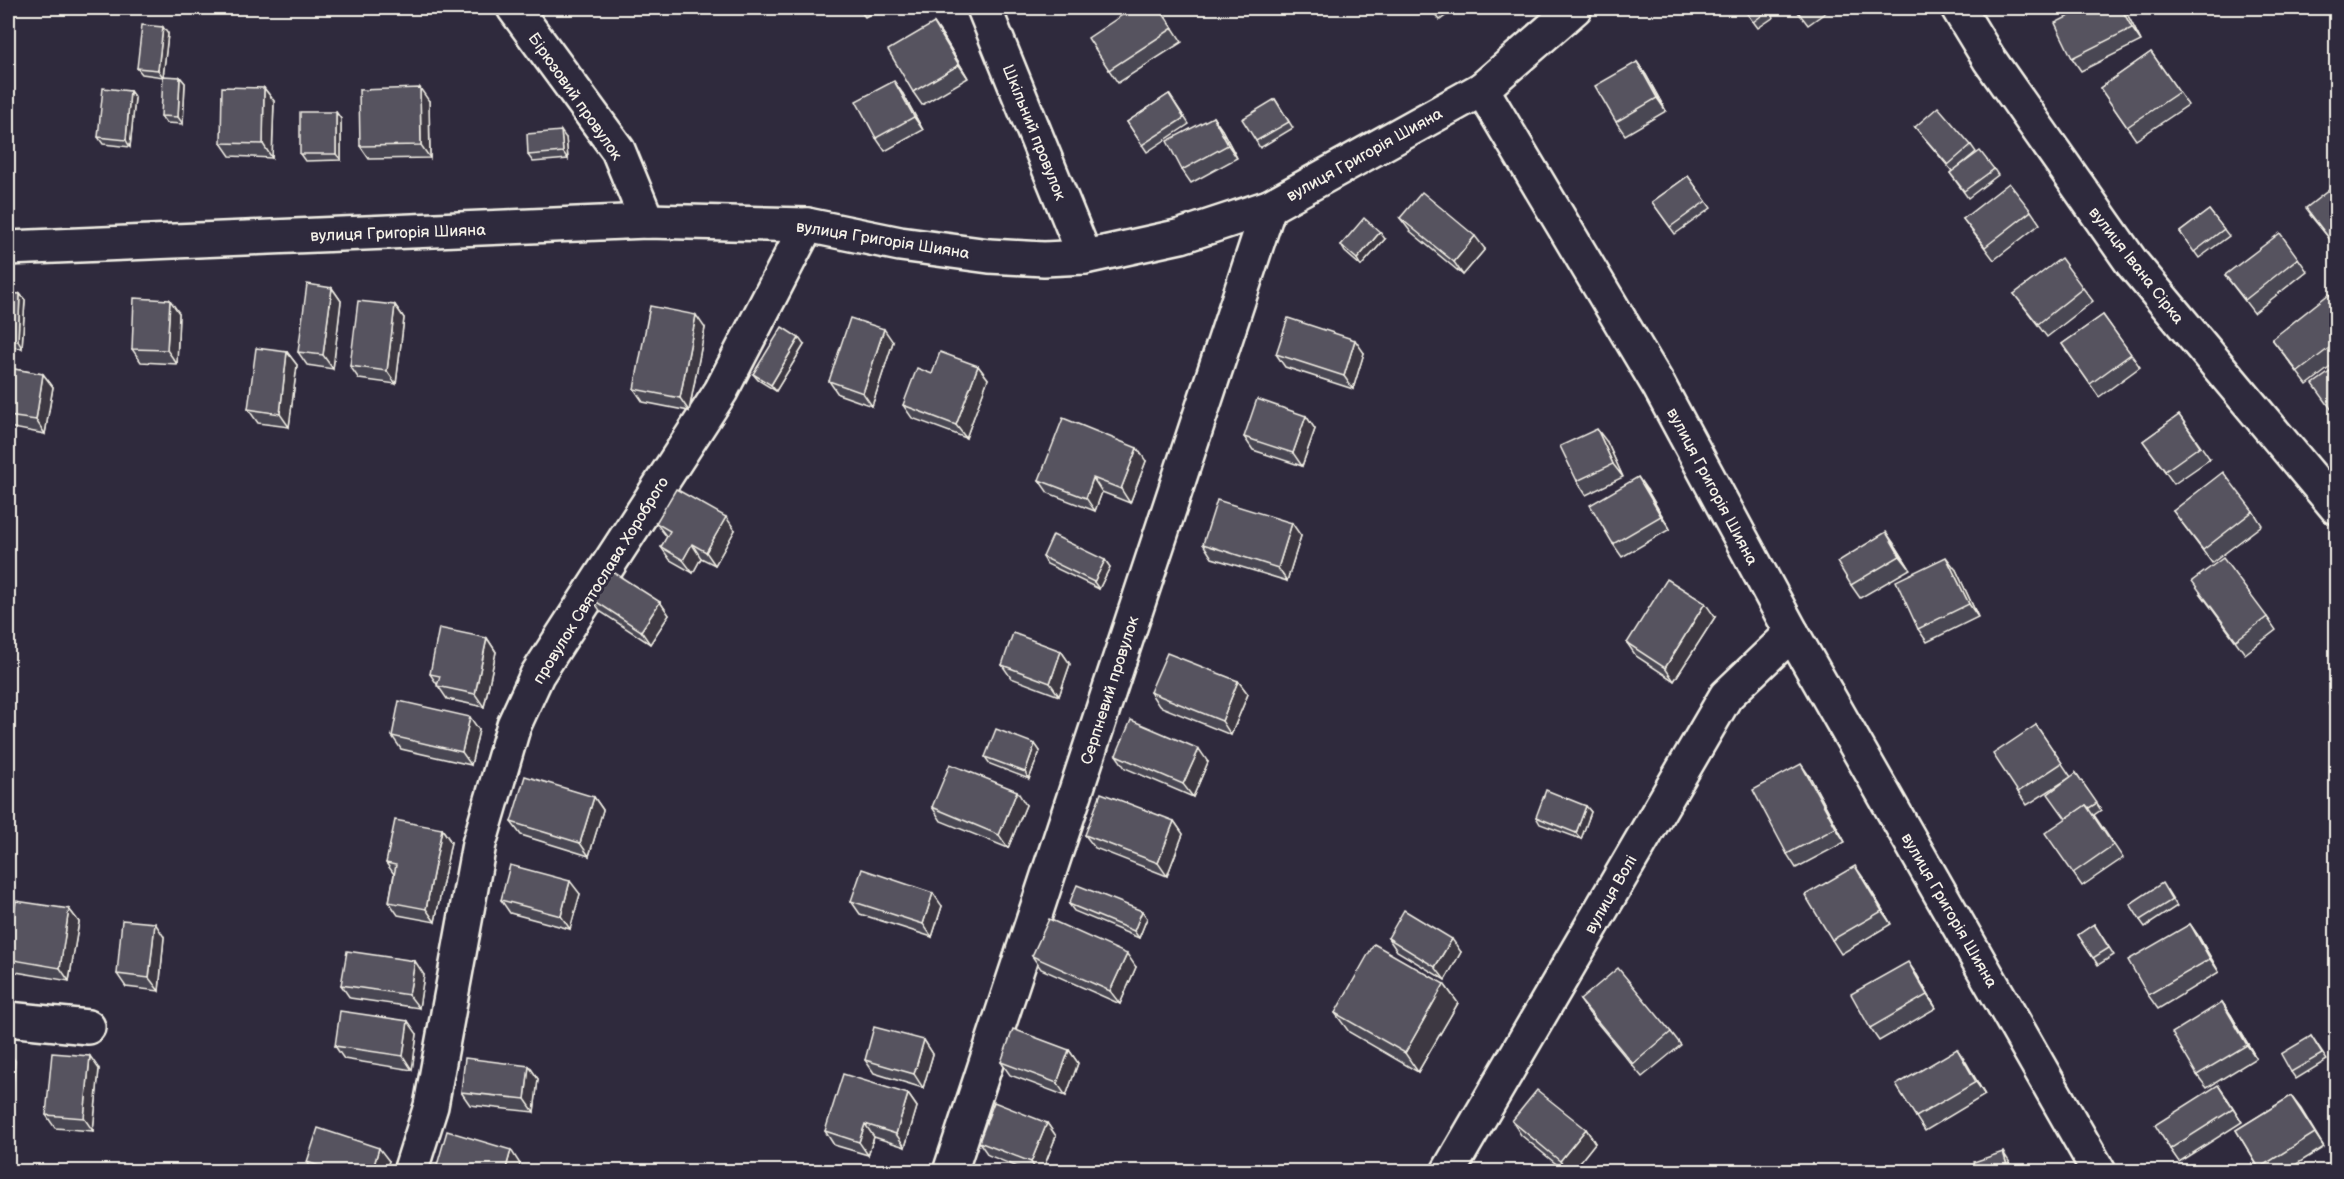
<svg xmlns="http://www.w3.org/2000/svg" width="2344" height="1179" viewBox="0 0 2344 1179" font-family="'Balsamiq Sans',sans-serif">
	<rect width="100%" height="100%" fill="#2f2a3d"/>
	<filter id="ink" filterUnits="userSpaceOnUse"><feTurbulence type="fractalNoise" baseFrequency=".0167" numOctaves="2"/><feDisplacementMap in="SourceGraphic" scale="12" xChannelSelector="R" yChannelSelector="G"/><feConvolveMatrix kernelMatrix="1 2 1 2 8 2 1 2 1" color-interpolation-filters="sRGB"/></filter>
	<g filter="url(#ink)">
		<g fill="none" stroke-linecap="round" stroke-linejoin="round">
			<defs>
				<g id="minor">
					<path d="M514,8L618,150L647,221"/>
					<path d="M984,8L1085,257"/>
					<path d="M1958,8L1989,59L2132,263L2336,507"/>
					<path d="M1482,89L1575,8"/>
					<path d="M8,248L647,221L807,225L900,244L989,256L1044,259L1085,257L1181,236L1269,207L1482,89L1659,386L1792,633L2099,1172"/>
					<path d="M8,1019L88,1027"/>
					<path d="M410,1172L431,1106L479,844L514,725L537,675L721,391L807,225"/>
					<path d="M950,1172L1269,207"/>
					<path d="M1448,1172L1726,696L1792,633"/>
				</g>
			</defs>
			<use href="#minor" stroke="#f4f1e8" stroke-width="38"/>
			<use href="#minor" stroke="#2f2a3d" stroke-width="33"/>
		</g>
		<g fill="#4a4752" stroke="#f4f1e8" stroke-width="1.5">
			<path d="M858,8H881L865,17Z"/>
			<path d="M1133,8H1160L1182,42L1118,83L1109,70Z"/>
			<path d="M1429,8H1456L1440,20Z"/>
			<path d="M1743,8H1767L1774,17L1758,28Z"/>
			<path d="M1795,8H1832L1808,25Z"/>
			<path d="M2085,8H2124L2141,41L2081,71L2072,58Z"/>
			<path d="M934,23L943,36L968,78L922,105L913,92Z"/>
			<path d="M168,34L163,77L142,74L137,68Z"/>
			<path d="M2151,52L2188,105L2136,140L2100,88Z"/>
			<path d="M1637,62L1646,75L1666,111L1625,135L1616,122Z"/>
			<path d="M180,77L185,83L183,124L166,123L161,116Z"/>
			<path d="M264,88L274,101L272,158L230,156L221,143Z"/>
			<path d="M130,91L135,98L130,147L103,144L98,137Z"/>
			<path d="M903,94L923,130L885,151L876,138Z"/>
			<path d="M1169,94L1189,124L1147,152L1127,122Z"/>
			<path d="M1275,99L1293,128L1260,148L1256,141Z"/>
			<path d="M429,101L430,158L369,159L360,146Z"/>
			<path d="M336,112L341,119V160L305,161L300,154Z"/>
			<path d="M1213,117L1222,130L1237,158L1191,183L1182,170Z"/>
			<path d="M1915,127L1971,145L1976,152L1957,168L1994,169L1998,175L1968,198L1950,173L1952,171Z"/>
			<path d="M566,138L568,159L533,162L528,155Z"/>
			<path d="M1688,176L1711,208L1675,234L1652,202Z"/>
			<path d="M2337,199V248L2310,215Z"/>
			<path d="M2209,210L2229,236L2199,258L2180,232Z"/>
			<path d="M2031,211L2040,224L1994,260L1963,219Z"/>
			<path d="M1400,218L1485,249L1463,275L1410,231Z"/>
			<path d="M1385,239L1361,266L1345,252L1341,245Z"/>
			<path d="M2298,258L2307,271L2254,313L2225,275Z"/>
			<path d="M332,288L341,301L333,369L307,365L298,352Z"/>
			<path d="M2083,288L2093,301L2047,337L2014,294Z"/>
			<path d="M8,293L20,294L25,300L22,348L8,347Z"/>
			<path d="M2337,303V362L2307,385L2272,339Z"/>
			<path d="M395,305L404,318L396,384L359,379L350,366Z"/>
			<path d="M179,313L177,364L141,362L132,349Z"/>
			<path d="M2103,315L2140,367L2099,397L2062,344Z"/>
			<path d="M705,328L689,411L643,402L634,389Z"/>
			<path d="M893,342L872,406L838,394L829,381Z"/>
			<path d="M804,345L776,391L758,380L753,374Z"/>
			<path d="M287,352L297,365L289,427L258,423L248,409Z"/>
			<path d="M1364,353L1353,389L1285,367L1276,354Z"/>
			<path d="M978,366L988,379L966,438L912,418L903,405L932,374Z"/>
			<path d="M8,368L43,374L53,387L45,434L8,427Z"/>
			<path d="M2179,415L2210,459L2174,484L2143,441Z"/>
			<path d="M1306,416L1315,429L1302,466L1253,450L1244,437Z"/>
			<path d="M1607,442L1623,477L1586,495L1577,481Z"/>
			<path d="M1146,461L1130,503L1102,492L1095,511L1048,493L1039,480Z"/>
			<path d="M1647,490L1670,529L1622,557L1613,544Z"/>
			<path d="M2173,511H2253L2262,525L2212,563Z"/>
			<path d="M656,523L735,530L715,565L701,558L693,573L670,560L661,547L667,537Z"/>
			<path d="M1301,536L1287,581L1212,558L1203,544Z"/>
			<path d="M1895,545L1910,569L1860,598L1851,585Z"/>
			<path d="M1043,557L1105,560L1110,567L1099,589L1047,564Z"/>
			<path d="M1956,570L1978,617L1927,642L1918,629Z"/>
			<path d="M2201,594L2267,617L2276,630L2245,654Z"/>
			<path d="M592,599L660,602L669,615L650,644L601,612Z"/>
			<path d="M1715,617L1674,681L1636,656L1627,643Z"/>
			<path d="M487,638L496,652L484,707L447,699L430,674Z"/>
			<path d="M1061,651L1070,664L1059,696L1011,678L1002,665Z"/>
			<path d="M1238,681L1248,694L1231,735L1159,706L1150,692Z"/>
			<path d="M2036,725L2071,777L2027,805L2018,792Z"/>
			<path d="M479,730L471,765L401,749L392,736Z"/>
			<path d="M1035,744L1040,751L1029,779L990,764L985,757Z"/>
			<path d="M1116,755L1208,762L1193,797L1125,768Z"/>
			<path d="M2076,773L2101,810L2094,815L2123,858L2082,886L2073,873Z"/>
			<path d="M1810,777L1845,842L1796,868L1787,854Z"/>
			<path d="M594,797L603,810L589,856L521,835L511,822Z"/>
			<path d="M1026,805L1008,848L941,821L932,807Z"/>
			<path d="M1586,806L1591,812L1581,839L1540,824L1536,817Z"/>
			<path d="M1174,821L1183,834L1167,876L1095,848L1085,835Z"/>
			<path d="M442,829L451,842L435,922L398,915L389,902L394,874L386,863Z"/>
			<path d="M1864,879L1891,924L1841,954L1832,940Z"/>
			<path d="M2167,890L2177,906L2145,927L2140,920Z"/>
			<path d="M580,894L570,929L510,913L501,900Z"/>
			<path d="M851,901L942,906L932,937L860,914Z"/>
			<path d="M1069,904L1147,918L1139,938L1074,911Z"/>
			<path d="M69,909L79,922L69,981L16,972L8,960V955Z"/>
			<path d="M2094,924L2114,955L2098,965L2078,935Z"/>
			<path d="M2190,924L2199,937L2219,972L2158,1009L2148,995Z"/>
			<path d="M164,937L159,991L126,987L117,974Z"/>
			<path d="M1388,938L1461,952L1445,980L1397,951Z"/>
			<path d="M1032,956L1136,967L1120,1004L1041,969Z"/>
			<path d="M424,975L419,1008L350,998L341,985Z"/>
			<path d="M1917,975L1936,1008L1879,1041L1870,1028Z"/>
			<path d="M1444,984L1458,1003L1418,1072L1349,1032L1335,1013Z"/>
			<path d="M1580,1000L1671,1032L1681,1045L1642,1077L1589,1013Z"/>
			<path d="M2222,1002L2231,1015L2256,1058L2207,1088L2197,1075Z"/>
			<path d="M417,1034L412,1070L344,1059L335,1046Z"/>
			<path d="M2311,1036L2327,1060L2296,1079L2291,1072Z"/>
			<path d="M924,1040L933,1054L923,1088L874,1073L865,1060Z"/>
			<path d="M1957,1049L1985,1095L1925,1131L1916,1117Z"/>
			<path d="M1069,1050L1078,1063L1066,1096L1010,1075L1001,1062Z"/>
			<path d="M529,1066L538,1079L534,1112L470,1105L461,1092Z"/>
			<path d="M99,1069L93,1131L55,1128L46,1115Z"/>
			<path d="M908,1094L917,1107L905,1147L874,1137L868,1155L834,1145L825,1131Z"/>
			<path d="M2291,1096L2324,1147L2284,1172H2261L2236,1130Z"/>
			<path d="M2227,1098L2242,1122L2179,1162L2170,1149Z"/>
			<path d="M1512,1121L1586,1129L1595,1143L1572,1172H1566L1521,1135Z"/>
			<path d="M1047,1123L1056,1136L1042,1172H1030L988,1155L979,1142Z"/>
			<path d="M389,1161L385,1172H314L307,1162Z"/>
		</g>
		<g fill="#3c3942" stroke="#f4f1e8" stroke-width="1.5">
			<path d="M2121,8H2124L2141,41L2132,28Z"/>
			<path d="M934,23L943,36L968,78L959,65Z"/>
			<path d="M163,27L168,34L163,77L158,70Z"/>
			<path d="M1637,62L1646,75L1666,111L1657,98Z"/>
			<path d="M180,77L185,83L183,124L178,117Z"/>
			<path d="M894,81L903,94L923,130L914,117Z"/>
			<path d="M264,88L274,101L272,158L263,144Z"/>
			<path d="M420,88L429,101L430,158L421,145Z"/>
			<path d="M130,91L135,98L130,147L126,140Z"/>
			<path d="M336,112L341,119V160L336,154Z"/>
			<path d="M1213,117L1222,130L1237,158L1228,145Z"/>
			<path d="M561,131L566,138L568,159L563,152Z"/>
			<path d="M1380,232L1385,239L1361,266L1357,259Z"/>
			<path d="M1475,236L1485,249L1463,275L1454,262Z"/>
			<path d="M332,288L341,301L333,369L323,355Z"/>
			<path d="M20,294L25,300L22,348L18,341Z"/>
			<path d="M170,300L179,313L177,364L167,350Z"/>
			<path d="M395,305L404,318L396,384L387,371Z"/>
			<path d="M696,315L705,328L689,411L680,398Z"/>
			<path d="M884,329L893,342L872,406L863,393Z"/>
			<path d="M799,338L804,345L776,391L771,385Z"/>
			<path d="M1355,340L1364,353L1353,389L1344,376Z"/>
			<path d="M287,352L297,365L289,427L280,414Z"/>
			<path d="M978,366L988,379L966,438L956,425Z"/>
			<path d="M43,374L53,387L45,434L36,420Z"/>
			<path d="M1306,416L1315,429L1302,466L1293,453Z"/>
			<path d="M1597,429L1607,442L1623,477L1613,464Z"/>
			<path d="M1137,448L1146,461L1130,503L1121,489Z"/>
			<path d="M1638,477L1647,490L1670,529L1661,516Z"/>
			<path d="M1093,478L1102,492L1095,511L1086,498Z"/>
			<path d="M726,517L735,530L715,565L706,552Z"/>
			<path d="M1292,523L1301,536L1287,581L1278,568Z"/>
			<path d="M1886,532L1895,545L1910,569L1900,556Z"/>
			<path d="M692,544L701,558L693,573L683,560Z"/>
			<path d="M1946,557L1956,570L1978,617L1969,604Z"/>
			<path d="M1105,560L1110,567L1099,589L1094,582Z"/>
			<path d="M660,602L669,615L650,644L641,631Z"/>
			<path d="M1705,603L1715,617L1674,681L1665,668Z"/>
			<path d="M487,638L496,652L484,707L475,694Z"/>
			<path d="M1061,651L1070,664L1059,696L1050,683Z"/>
			<path d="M1238,681L1248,694L1231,735L1222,721Z"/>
			<path d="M470,717L479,730L471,765L462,752Z"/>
			<path d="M1035,744L1040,751L1029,779L1025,772Z"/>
			<path d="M1199,749L1208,762L1193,797L1183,784Z"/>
			<path d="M1801,764L1810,777L1845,842L1836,828Z"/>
			<path d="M1017,791L1026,805L1008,848L999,835Z"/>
			<path d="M594,797L603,810L589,856L580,843Z"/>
			<path d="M1586,806L1591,812L1581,839L1576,833Z"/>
			<path d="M1174,821L1183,834L1167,876L1158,863Z"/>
			<path d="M442,829L451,842L435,922L426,909Z"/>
			<path d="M1855,866L1864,879L1891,924L1882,911Z"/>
			<path d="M570,881L580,894L570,929L561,916Z"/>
			<path d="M933,893L942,906L932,937L923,924Z"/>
			<path d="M69,909L79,922L69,981L60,968Z"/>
			<path d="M1142,911L1147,918L1139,938L1134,931Z"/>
			<path d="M155,923L164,937L159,991L149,978Z"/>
			<path d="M2190,924L2199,937L2219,972L2210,959Z"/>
			<path d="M1452,939L1461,952L1445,980L1435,967Z"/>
			<path d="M1127,954L1136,967L1120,1004L1110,991Z"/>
			<path d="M415,961L424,975L419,1008L409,995Z"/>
			<path d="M1908,962L1917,975L1936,1008L1927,995Z"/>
			<path d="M1444,984L1458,1003L1418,1072L1405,1053Z"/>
			<path d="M2222,1002L2231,1015L2256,1058L2247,1045Z"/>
			<path d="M408,1021L417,1034L412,1070L403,1056Z"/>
			<path d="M924,1040L933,1054L923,1088L914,1074Z"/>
			<path d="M1957,1049L1966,1062L1985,1095L1976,1082Z"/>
			<path d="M8,1050L15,1061L10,1121L8,1118Z"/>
			<path d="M1069,1050L1078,1063L1066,1096L1057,1083Z"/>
			<path d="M90,1056L99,1069L93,1131L84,1118Z"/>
			<path d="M529,1066L538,1079L534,1112L525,1099Z"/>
			<path d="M2218,1085L2227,1098L2242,1122L2233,1109Z"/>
			<path d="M908,1094L917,1107L905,1147L896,1134Z"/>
			<path d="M2291,1096L2301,1109L2324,1147L2315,1133Z"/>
			<path d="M1047,1123L1056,1136L1042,1172H1037L1031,1162Z"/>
			<path d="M865,1124L874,1137L868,1155L859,1142Z"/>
			<path d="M1586,1129L1595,1143L1572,1172H1568L1560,1161Z"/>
			<path d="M379,1148L389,1161L385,1172H372Z"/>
			<path d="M511,1150L520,1164L518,1172H505Z"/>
			<path d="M2003,1152L2012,1166L2014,1172H2009Z"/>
		</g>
		<g fill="#56525f" stroke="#f4f1e8" stroke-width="1.5">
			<path d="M1133,8H1159L1173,28L1109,70L1088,38Z"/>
			<path d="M1743,8H1767L1769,10L1753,22Z"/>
			<path d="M1795,8H1804L1798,12Z"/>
			<path d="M2085,8H2121L2132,28L2072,58L2055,23Z"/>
			<path d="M934,23L959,65L913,92L888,50Z"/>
			<path d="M142,25L163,27L158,70L137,68Z"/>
			<path d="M2151,52L2179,92L2127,127L2100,88Z"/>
			<path d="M1637,62L1657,98L1616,122L1595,86Z"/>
			<path d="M163,76L180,77L178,117L161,116Z"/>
			<path d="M894,81L914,117L876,138L856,101Z"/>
			<path d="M222,87L264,88L263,144L221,143Z"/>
			<path d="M103,88L130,91L126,140L98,137Z"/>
			<path d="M420,88L421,145L360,146L359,90Z"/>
			<path d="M1169,94L1184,118L1142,145L1127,122Z"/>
			<path d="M1275,99L1289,122L1256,141L1242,119Z"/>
			<path d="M1938,107L1971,145L1948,165L1915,127Z"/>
			<rect x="300" y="112" width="36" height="42"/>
			<path d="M1213,117L1228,145L1182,170L1167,141Z"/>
			<path d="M561,131L563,152L528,155L527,134Z"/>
			<path d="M1980,151L1994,169L1964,191L1950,173Z"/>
			<path d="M1688,176L1706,201L1670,227L1652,202Z"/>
			<path d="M2009,183L2031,211L1985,247L1963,219Z"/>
			<path d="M2329,190L2337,199V239L2332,242L2306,208Z"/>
			<path d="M1422,192L1475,236L1454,262L1400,218Z"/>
			<path d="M2209,210L2224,229L2194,252L2180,232Z"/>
			<path d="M1364,218L1380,232L1357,259L1341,245Z"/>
			<path d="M2280,233L2298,258L2245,300L2225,275Z"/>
			<path d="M2061,258L2083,288L2038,324L2014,294Z"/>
			<path d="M307,284L332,288L323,355L298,352Z"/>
			<path d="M8,293L20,294L18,341L8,340Z"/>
			<path d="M2329,294L2337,303V342L2298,372L2272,339Z"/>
			<path d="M134,298L170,300L167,350L132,349Z"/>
			<path d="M358,301L395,305L387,371L350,366Z"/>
			<path d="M650,306L696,315L680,398L634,389Z"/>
			<path d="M2103,315L2131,354L2090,384L2062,344Z"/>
			<path d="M850,318L884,329L863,393L829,381Z"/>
			<path d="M1288,318L1355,340L1344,376L1276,354Z"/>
			<path d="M782,327L799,338L771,385L753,374Z"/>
			<path d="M256,348L287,352L280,414L248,409Z"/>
			<path d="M940,352L978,366L956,425L903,405L917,368L932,374Z"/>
			<path d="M2337,367V417L2313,384Z"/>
			<path d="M8,368L43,374L36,420L8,416Z"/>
			<path d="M1257,399L1306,416L1293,453L1244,437Z"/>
			<path d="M2179,415L2200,446L2165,471L2143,441Z"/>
			<path d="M1063,418L1137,448L1121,489L1093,478L1086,498L1039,480Z"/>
			<path d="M1597,429L1613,464L1577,481L1560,446Z"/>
			<path d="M2223,472L2253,511L2203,550L2173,511Z"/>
			<path d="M1638,477L1661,516L1613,544L1590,505Z"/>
			<path d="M676,489L726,517L706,552L692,544L683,560L661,547L670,531L656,523Z"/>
			<path d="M1217,500L1292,523L1278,568L1203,544Z"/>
			<path d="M1886,532L1900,556L1851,585L1837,562Z"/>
			<path d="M1053,535L1105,560L1094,582L1043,557Z"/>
			<path d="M1946,557L1969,604L1918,629L1896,581Z"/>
			<path d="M2223,558L2267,617L2236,640L2192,581Z"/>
			<path d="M610,570L660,602L641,631L592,599Z"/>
			<path d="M1667,579L1705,603L1665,668L1627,643Z"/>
			<path d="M439,628L487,638L475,694L437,686L440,676L430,674Z"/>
			<path d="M1013,633L1061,651L1050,683L1002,665Z"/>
			<path d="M1167,653L1238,681L1222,721L1150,692Z"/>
			<path d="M2337,697V714L2328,703Z"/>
			<path d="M399,701L470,717L462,752L392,736Z"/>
			<path d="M1131,720L1199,749L1183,784L1116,755Z"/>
			<path d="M2036,725L2062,763L2018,792L1993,754Z"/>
			<path d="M996,729L1035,744L1025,772L985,757Z"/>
			<path d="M950,764L1017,791L999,835L932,807Z"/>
			<path d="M1801,764L1836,828L1787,854L1753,790Z"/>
			<path d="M2076,773L2097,803L2089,808L2086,805L2066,819L2048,794Z"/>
			<path d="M525,776L594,797L580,843L511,822Z"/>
			<path d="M1546,790L1586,806L1576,833L1536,817Z"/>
			<path d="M1101,793L1174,821L1158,863L1085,835Z"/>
			<path d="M2086,805L2113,845L2073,873L2045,833Z"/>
			<path d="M395,820L442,829L426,909L389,902L396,865L386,863Z"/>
			<path d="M510,865L570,881L561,916L501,900Z"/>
			<path d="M1855,866L1882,911L1832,940L1805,895Z"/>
			<path d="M862,869L933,893L923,924L851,901Z"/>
			<path d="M2162,883L2172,900L2140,920L2130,904Z"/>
			<path d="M1077,885L1142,911L1134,931L1069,904Z"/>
			<path d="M16,901L69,909L60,968L8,959Z"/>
			<path d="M1404,910L1452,939L1435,967L1388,938Z"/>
			<path d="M1049,919L1127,954L1110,991L1032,956Z"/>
			<path d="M122,920L155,923L149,978L117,974Z"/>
			<path d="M2094,924L2109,948L2093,958L2078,935Z"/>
			<path d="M2190,924L2210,959L2148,995L2128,960Z"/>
			<path d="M1374,944L1444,984L1405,1053L1335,1013Z"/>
			<path d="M347,951L415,961L409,995L341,985Z"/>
			<path d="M1908,962L1927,995L1870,1028L1851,994Z"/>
			<path d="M1618,968L1671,1032L1633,1064L1580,1000Z"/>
			<path d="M2222,1002L2247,1045L2197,1075L2172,1033Z"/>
			<path d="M340,1011L408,1021L403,1056L335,1046Z"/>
			<path d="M874,1027L924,1040L914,1074L865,1060Z"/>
			<path d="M1013,1029L1069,1050L1057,1083L1001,1062Z"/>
			<path d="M2311,1036L2322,1054L2291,1072L2281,1054Z"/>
			<path d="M1957,1049L1976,1082L1916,1117L1896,1085Z"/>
			<path d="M52,1053L90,1056L84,1118L46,1115Z"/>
			<path d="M465,1058L529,1066L525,1099L461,1092Z"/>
			<path d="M843,1074L908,1094L896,1134L865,1124L859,1142L825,1131Z"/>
			<path d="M2218,1085L2233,1109L2170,1149L2155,1125Z"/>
			<path d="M1537,1090L1586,1129L1560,1161L1512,1121Z"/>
			<path d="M2291,1096L2315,1133L2259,1168L2236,1130Z"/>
			<path d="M994,1102L1047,1123L1031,1162L979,1142Z"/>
			<path d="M318,1128L379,1148L372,1172H337L307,1162Z"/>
			<path d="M447,1131L511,1150L505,1172H435Z"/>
			<path d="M2003,1152L2009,1172H1977L1974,1162Z"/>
			<path d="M2337,1158V1172H2317Z"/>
			<path d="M1522,1166L1528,1172H1518Z"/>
		</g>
	</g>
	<g text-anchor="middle" stroke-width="6" stroke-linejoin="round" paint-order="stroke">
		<g font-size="16" fill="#f4f1e8" stroke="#2f2a3d">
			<text transform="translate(576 96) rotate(55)" y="6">Бірюзовий провулок</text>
			<text transform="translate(1035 132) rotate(68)" y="6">Шкільний провулок</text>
			<text transform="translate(1364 154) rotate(-29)" y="6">вулиця Григорія Шияна</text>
			<text transform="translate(398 232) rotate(-2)" y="6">вулиця Григорія Шияна</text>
			<text transform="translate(883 239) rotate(9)" y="6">вулиця Григорія Шияна</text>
			<text transform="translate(2137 265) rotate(52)" y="6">вулиця Івана Сірка</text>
			<text transform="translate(1713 486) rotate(62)" y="6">вулиця Григорія Шияна</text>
			<text transform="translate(600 580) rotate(-58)" y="6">провулок Святослава Хороброго</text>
			<text transform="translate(1109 690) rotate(-72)" y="6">Серпневий провулок</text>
			<text transform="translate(1610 894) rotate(-60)" y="6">вулиця Волі</text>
			<text transform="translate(1950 910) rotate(60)" y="6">вулиця Григорія Шияна</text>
		</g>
	</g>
	<rect width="2344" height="1179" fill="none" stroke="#2f2a3d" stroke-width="30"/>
	<rect x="15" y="15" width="2314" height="1149" fill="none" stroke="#f4f1e8" stroke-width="2" filter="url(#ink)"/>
</svg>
